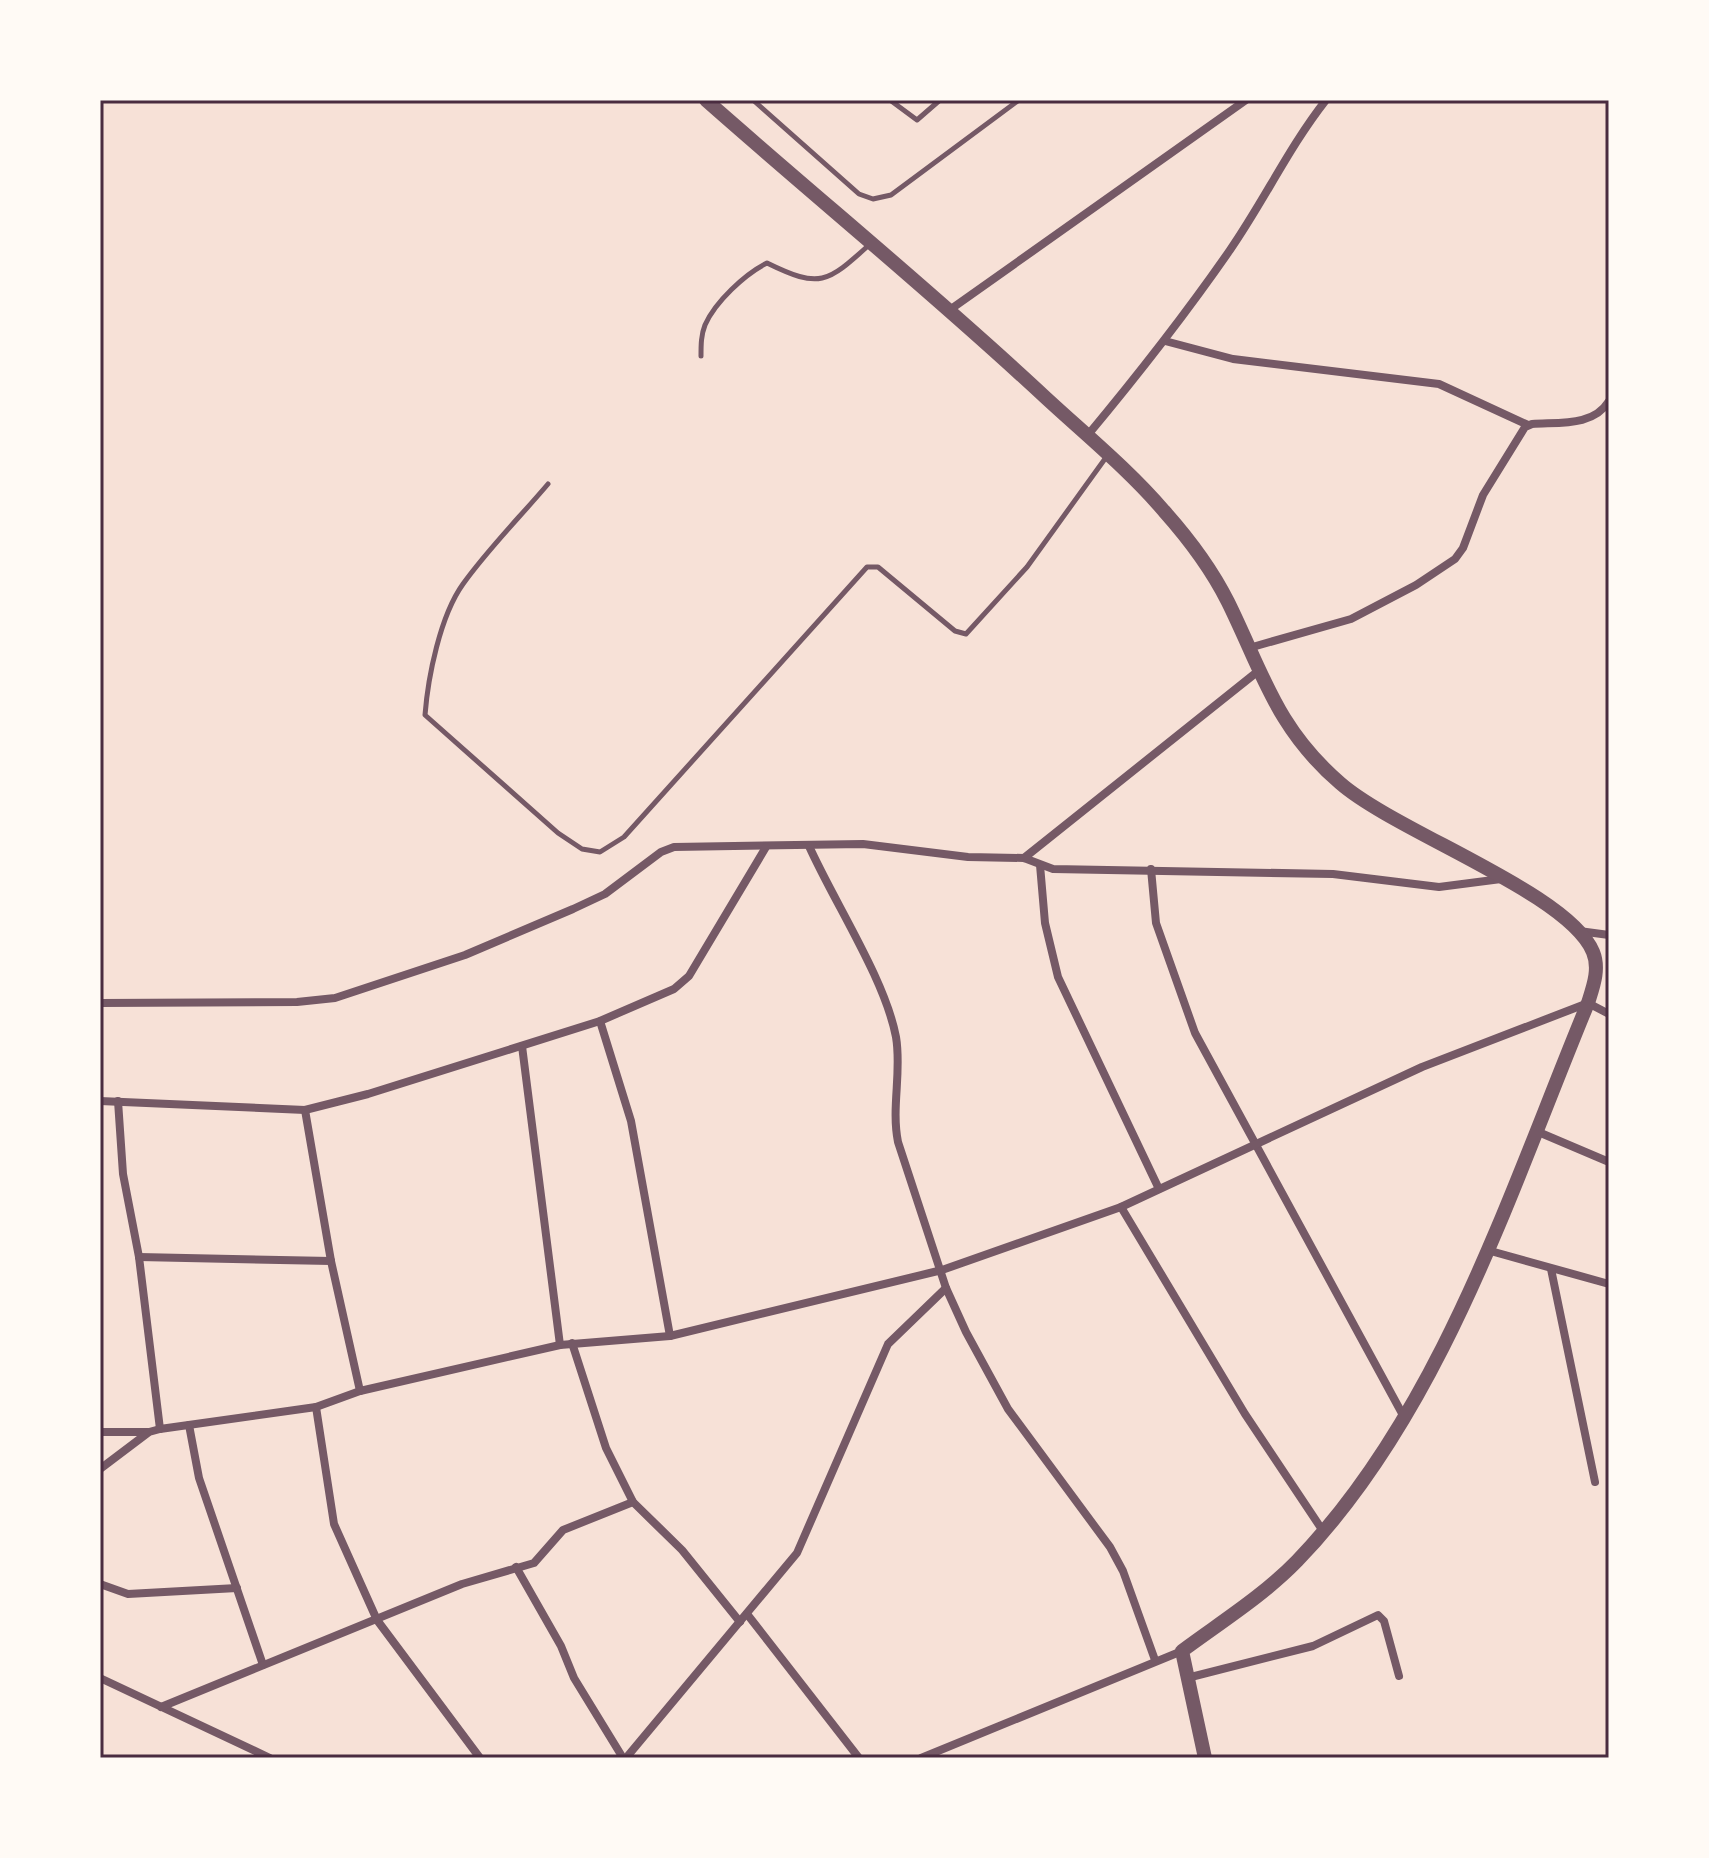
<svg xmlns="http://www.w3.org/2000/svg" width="1709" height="1858" viewBox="0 0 1709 1858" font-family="'Noto Sans',sans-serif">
	<rect width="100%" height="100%" fill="#f7e1d7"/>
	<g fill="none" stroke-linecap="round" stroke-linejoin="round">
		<g stroke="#755966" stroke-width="5">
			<path d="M753,100L859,194L873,199L891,195L1019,100"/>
			<path d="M890,100L917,120L940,100"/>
			<path d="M701,356C701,345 701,335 705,325C715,302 745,274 767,263C820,289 827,283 869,245"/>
			<path d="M548,484C520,517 488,549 463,584C440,616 428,677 425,715L558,833L582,849L600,852L624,837L867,567H878L955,631L966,634L1027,567L1107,456"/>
		</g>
		<g stroke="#755966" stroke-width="8">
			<path d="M951,309L1246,100"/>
			<path d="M1165,341L1233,359L1439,384L1528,425"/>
			<path d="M1087,436C1137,376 1185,315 1230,250C1264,201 1289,147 1326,100"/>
			<path d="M1249,648L1351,619L1416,585L1455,559L1463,548L1483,495L1525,427L1532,424C1559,422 1593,427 1609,401"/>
			<path d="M809,846C834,902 885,979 896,1037C902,1072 891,1107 898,1142L946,1288L966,1332L1008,1409L1110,1547L1123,1571L1155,1660"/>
			<path d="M1024,858L1257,672"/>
			<path d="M1040,865L1045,923L1058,977L1159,1189"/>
			<path d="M1151,869L1156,923L1195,1033L1404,1417"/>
			<path d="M1579,931L1609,935"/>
			<path d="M100,1003L297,1002L335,998L465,955L573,909L605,894L661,852L674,847L863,844L968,857L1024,858L1053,869L1333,874L1439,887L1501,879"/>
			<path d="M600,1021L631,1121L670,1336"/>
			<path d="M522,1046L560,1345"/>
			<path d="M100,1101L305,1110L368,1094L600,1021L674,989L689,976L766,847"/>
			<path d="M118,1101L123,1174L139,1257L160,1429"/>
			<path d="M305,1110L331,1261L360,1391"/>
			<path d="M1536,1131L1609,1162"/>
			<path d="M1121,1207L1245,1414L1323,1531"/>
			<path d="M1487,1250L1609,1284"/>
			<path d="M139,1257L331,1261"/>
			<path d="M1551,1269L1595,1482"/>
			<path d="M572,1343L606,1448L633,1502L682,1550L740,1622"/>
			<path d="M316,1407L334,1524L377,1620L480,1758"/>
			<path d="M189,1425L199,1478L263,1665"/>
			<path d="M100,1432H148"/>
			<path d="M100,1469L149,1432L160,1429L316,1407L360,1391L560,1345L670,1336L942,1270L1121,1207L1422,1067L1588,1003L1609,1014"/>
			<path d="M516,1567L561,1646L574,1678L623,1758"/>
			<path d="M100,1584L128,1594L237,1588"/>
			<path d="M747,1614L859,1758"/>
			<path d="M100,1678L270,1758"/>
			<path d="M1187,1678L1313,1646L1378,1615L1384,1621L1399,1676"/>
			<path d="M161,1707L462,1584L534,1563L563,1530L633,1502"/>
			<path d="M626,1758L797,1553L888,1344L946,1288"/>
			<path d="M921,1758L1182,1651"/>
		</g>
		<path stroke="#755966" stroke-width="14" d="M706,100C819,200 936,295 1046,398C1085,434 1129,470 1164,511C1189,539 1211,568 1228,602C1263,673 1276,728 1340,783C1396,832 1569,893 1593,952C1600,969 1593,987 1588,1003C1510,1191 1441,1412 1297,1561C1263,1596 1221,1622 1182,1651L1205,1758"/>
	</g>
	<rect width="1709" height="1858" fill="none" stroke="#fffaf5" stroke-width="204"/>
	<rect x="102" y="102" width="1505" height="1654" fill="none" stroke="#4a2c40" stroke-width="3"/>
</svg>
